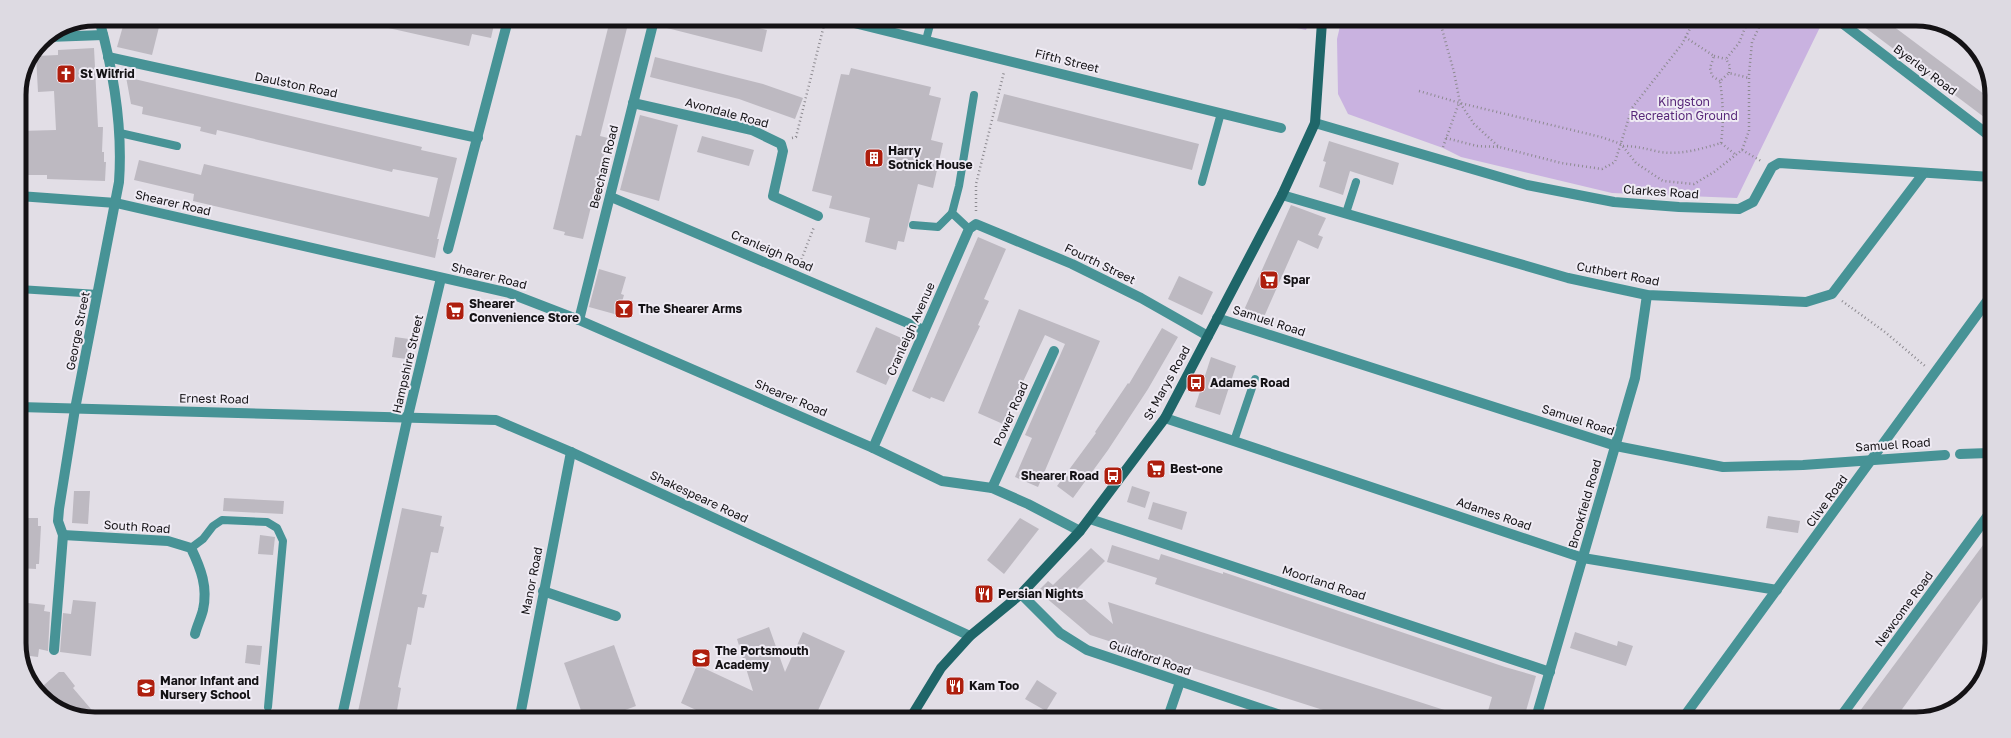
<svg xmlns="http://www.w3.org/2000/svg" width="2011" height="738" viewBox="0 0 2011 738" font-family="'Golos Text',sans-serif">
	<rect width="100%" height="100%" fill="#e2dee6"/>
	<g fill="#c9b2e0">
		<path d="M1269,22H1309L1306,30Z"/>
		<path d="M1341,22L1822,23L1737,198L1612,193L1461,157L1443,148L1348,114L1338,94L1337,39Z"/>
	</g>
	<g fill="#bdb9c1">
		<path d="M125,19H156L155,22L160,23L152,55L117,47Z"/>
		<path d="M376,20H495L491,38L472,34L469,46L375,25Z"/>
		<path d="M610,20H629L600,136L608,138L583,239L564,235L565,232L553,229L576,135L581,136Z"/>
		<path d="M660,20H728L767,30L762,52L659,26Z"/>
		<path d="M1859,23H1889L1992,100V123Z"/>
		<path d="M94,48L98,127H103L102,152H104V162H106L105,181L47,179V175H19V131L56,130L54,91L38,92L36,56L58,55V50Z"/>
		<path d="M655,57L763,84L803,98L795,119L739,99L650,77Z"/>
		<path d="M851,68L931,87L929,95L941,98L931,140L943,143L933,188L918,184L904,242L898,241L896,250L865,242L870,218L829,208L832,196L812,191L841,74L849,75Z"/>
		<path d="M126,77L422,147L421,150L457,158L437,239H439L435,258L193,201L194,194L134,180L139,160L201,175L204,164L429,217L438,178L393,169L392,172L217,130L216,135L200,131L201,127L142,114L143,107L131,104Z"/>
		<path d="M1004,94L1199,144L1192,170L997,121Z"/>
		<path d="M640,115L678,125L659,201L620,190Z"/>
		<path d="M702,136L754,150L749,166L697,152Z"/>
		<path d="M1329,141L1399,163L1393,185L1350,171L1343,195L1319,187L1326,162L1323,161Z"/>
		<path d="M1291,205L1326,218L1318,235L1323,237L1318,249L1298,240L1263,319L1244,310Z"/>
		<path d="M978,237L1006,249L984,299L989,301L978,325L980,326L944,402L931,397L930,399L912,391Z"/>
		<path d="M599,269L626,277L621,294L624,295L618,315L589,307Z"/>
		<path d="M1179,276L1213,292L1202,315L1168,299Z"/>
		<path d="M1019,309L1100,341L1038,487L1015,477L1032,438L1025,435L1065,344L1045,335L1003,424L978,413Z"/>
		<path d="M876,327L906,340L886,385L856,372Z"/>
		<path d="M1162,328L1178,337L1148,389L1108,450L1073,498L1057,486L1096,433L1095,432L1128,383L1129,384Z"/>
		<path d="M395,337L409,339L406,359L392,357Z"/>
		<path d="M1211,357L1236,366L1220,415L1195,407Z"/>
		<path d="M1132,486L1150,492L1145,508L1127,502Z"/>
		<path d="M74,491H90L88,524L72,523Z"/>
		<path d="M224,498L284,501L283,514L223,511Z"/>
		<path d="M1153,502L1187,512L1182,530L1148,519Z"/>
		<path d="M402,508L442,516L440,526L444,527L438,553L431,552L422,594L427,595L424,608L418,607L411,645L407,644L398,687L401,688L396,716H357Z"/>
		<path d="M1768,516L1800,521L1798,533L1766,528Z"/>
		<path d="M19,518H38V526H41L39,564H36V569L19,568Z"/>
		<path d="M1020,518L1039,529L1004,574L987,560Z"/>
		<path d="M260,535L275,537L273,555L258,554Z"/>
		<path d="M1989,537L1988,590L1895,719H1854Z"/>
		<path d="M1112,545L1159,560L1161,554L1223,574V572L1505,667L1536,676L1524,718H1486L1492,697L1155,584L1157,578L1107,562Z"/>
		<path d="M1091,548L1105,561L1075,591L1113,624L1108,602L1460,715L1459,718H1348L1090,635L1038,591L1048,581L1053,585Z"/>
		<path d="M73,600L96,602L91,656L60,652L63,613L71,614Z"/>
		<path d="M28,603L45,605L44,611L50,612L48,651L39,649L38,657L22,655L23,647L19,646V628L24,629Z"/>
		<path d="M769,627L785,672L803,632L845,651L815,717L709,716L681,703L697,665L753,691L737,639Z"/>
		<path d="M1575,632L1617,646L1618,641L1633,646L1626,666L1570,648Z"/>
		<path d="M247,645L262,646L260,665L245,663Z"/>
		<path d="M614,645L636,706L609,716H583L564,663Z"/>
		<path d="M59,672H64L75,686L73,688L96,715H70L37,691Z"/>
		<path d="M1037,680L1057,693L1046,711L1025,699Z"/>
	</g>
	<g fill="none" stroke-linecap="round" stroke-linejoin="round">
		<g stroke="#8d8a90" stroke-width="2.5" stroke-dasharray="1 3" stroke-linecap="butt">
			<path d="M1440,22L1454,72L1460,103L1474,124L1499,147L1561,163L1602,169L1615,162L1632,108L1682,44L1693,23"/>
			<path d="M1685,37L1714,56L1710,68L1712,76L1720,81"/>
			<path d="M1714,56L1726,59"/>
			<path d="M1729,73L1730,66L1726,59L1739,43L1747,23"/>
			<path d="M1419,91L1460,103L1601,137L1621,144L1636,163L1663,181L1694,184L1714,172L1742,150L1749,131V74L1752,42L1761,23"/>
			<path d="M792,138L796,137L825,21"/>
			<path d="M1446,138L1477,146L1498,147"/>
			<path d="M1721,143C1724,122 1723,102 1720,81L1729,73L1749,78"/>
			<path d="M1623,146C1636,146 1647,149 1660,152C1681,155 1701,149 1721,143L1736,155"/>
			<path d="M1443,147L1459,103"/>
			<path d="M1742,150L1761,161"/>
			<path d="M976,211V184L1004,72"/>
			<path d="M800,263L814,227"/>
			<path d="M1842,301L1885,332L1925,366"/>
		</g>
		<g stroke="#479396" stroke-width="8">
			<path d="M926,40L931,21"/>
			<path d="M120,133L177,146"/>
			<path d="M1202,182L1221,113"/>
			<path d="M1346,213L1356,182"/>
			<path d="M913,225L938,227L952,213"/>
			<path d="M969,229L952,213L959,186L974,95"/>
			<path d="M19,289L98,294"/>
			<path d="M1234,441L1255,379"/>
			<path d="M191,548L203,539L213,526L222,520L267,522L277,528L283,541L268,707"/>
		</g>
		<g stroke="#479396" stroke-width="10">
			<path d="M846,21L1281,128"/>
			<path d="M1842,23L1991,137"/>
			<path d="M48,37L103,35"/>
			<path d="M108,57L478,138"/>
			<path d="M633,103L752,130L781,144L783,151L773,196L818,216"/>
			<path d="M1315,123L1527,185L1614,202L1679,207L1739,209L1753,202L1772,167L1779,163L1991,177"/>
			<path d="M1282,195L1568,278L1647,295L1806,302L1832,294L1923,174"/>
			<path d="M19,196L116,203L509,293L579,320L873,448L942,481L992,488L1028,504L1080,531"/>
			<path d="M611,197L924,330"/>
			<path d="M448,249L508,20"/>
			<path d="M1217,318L1616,446L1723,467L1803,465L1945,455"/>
			<path d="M579,320L654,20"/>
			<path d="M19,407L496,420L571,452L970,636"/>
			<path d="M1165,418L1583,558L1777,590"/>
			<path d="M873,448L969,229L976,224L1072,264L1141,298L1208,336"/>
			<path d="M1960,454L1989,453"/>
			<path d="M992,488L1054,351"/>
			<path d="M1090,519L1550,672"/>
			<path d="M63,535L168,541L191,548C201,569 208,587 203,610C201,618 197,626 195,634"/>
			<path d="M543,591L616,616"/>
			<path d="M1021,594L1060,633L1087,650L1289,718"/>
			<path d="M54,650L63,535L58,521L59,509L75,409L119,182C123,126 114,73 99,19"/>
			<path d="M342,716L408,416L441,278"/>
			<path d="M520,716L571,452"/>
			<path d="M1168,717L1180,682"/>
			<path d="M1536,718L1635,378L1647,295"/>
			<path d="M1683,718L1990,297"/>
			<path d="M1839,719L1989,514"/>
		</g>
		<path stroke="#1f6669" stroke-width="10" d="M911,717L941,668L970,636L1021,594L1080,531L1165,418L1282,195L1315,123L1322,22"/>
	</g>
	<defs>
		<symbol id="church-square" viewBox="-11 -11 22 22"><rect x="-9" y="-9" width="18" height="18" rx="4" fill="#ae1f0e" stroke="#efebf4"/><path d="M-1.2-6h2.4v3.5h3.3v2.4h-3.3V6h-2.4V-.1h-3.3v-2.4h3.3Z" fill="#fff"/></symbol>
		<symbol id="building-square" viewBox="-11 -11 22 22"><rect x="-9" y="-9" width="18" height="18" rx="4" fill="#ae1f0e" stroke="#efebf4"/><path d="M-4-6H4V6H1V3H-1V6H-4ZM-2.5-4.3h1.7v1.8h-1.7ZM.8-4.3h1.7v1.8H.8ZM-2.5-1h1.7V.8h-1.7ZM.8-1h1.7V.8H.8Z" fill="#fff"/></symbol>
		<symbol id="supermarket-square" viewBox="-11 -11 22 22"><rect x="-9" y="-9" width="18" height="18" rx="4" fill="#ae1f0e" stroke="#efebf4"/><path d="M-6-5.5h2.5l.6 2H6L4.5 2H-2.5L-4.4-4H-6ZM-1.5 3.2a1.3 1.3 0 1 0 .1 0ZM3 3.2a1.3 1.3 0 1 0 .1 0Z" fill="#fff"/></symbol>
		<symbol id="bar-square" viewBox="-11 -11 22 22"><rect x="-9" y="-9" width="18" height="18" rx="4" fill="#ae1f0e" stroke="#efebf4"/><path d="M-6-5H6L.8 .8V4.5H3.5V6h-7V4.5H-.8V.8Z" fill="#fff"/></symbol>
		<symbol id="bus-square" viewBox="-11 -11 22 22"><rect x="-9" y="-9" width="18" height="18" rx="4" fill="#ae1f0e" stroke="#efebf4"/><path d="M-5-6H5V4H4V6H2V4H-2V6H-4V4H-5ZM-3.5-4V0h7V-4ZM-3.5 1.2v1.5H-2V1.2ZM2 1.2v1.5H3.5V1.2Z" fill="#fff"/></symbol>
		<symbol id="restaurant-square" viewBox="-11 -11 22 22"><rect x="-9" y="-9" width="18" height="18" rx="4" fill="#ae1f0e" stroke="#efebf4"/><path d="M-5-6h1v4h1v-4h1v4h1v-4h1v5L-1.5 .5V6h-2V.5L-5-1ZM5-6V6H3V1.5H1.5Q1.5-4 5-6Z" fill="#fff"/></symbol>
		<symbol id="school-square" viewBox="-11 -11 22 22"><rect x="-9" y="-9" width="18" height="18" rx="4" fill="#ae1f0e" stroke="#efebf4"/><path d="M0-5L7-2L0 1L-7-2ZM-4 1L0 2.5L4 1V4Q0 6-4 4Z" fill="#fff"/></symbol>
	</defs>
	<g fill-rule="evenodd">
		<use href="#church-square" x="55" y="63" width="22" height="22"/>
		<use href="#building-square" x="863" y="147" width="22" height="22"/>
		<use href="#supermarket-square" x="1258" y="269" width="22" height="22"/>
		<use href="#bar-square" x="613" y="298" width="22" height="22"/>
		<use href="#supermarket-square" x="444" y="300" width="22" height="22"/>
		<use href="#bus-square" x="1185" y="372" width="22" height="22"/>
		<use href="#supermarket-square" x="1145" y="458" width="22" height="22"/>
		<use href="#bus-square" x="1102" y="465" width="22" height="22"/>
		<use href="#restaurant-square" x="973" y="583" width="22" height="22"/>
		<use href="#school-square" x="690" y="647" width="22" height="22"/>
		<use href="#restaurant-square" x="944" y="675" width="22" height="22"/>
		<use href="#school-square" x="135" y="677" width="22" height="22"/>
	</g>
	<g text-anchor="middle" stroke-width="4" stroke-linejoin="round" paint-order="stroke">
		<g font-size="12" fill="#141215" stroke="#efebf4">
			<text transform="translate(1067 61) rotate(14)" y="4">Fifth Street</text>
			<text transform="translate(1925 70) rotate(37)" y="4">Byerley Road</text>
			<text transform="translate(296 85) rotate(12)" y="4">Daulston Road</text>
			<text transform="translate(727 113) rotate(15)" y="4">Avondale Road</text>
			<text transform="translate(604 167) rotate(-76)" y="4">Beecham Road</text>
			<text transform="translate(1661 192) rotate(4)" y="4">Clarkes Road</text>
			<text transform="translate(173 203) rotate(13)" y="4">Shearer Road</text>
			<text transform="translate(772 251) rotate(23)" y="4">Cranleigh Road</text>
			<text transform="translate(1100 264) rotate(26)" y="4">Fourth Street</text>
			<text transform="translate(1618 274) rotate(11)" y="4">Cuthbert Road</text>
			<text transform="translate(489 276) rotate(14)" y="4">Shearer Road</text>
			<text transform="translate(1269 321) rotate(18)" y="4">Samuel Road</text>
			<text transform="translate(911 329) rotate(-66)" y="4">Cranleigh Avenue</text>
			<text transform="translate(78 331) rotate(-79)" y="4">George Street</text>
			<text transform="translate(408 364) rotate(-77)" y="4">Hampshire Street</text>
			<text transform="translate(1167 383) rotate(-61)" y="4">St Marys Road</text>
			<text transform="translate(791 398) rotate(23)" y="4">Shearer Road</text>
			<text transform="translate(214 399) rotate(1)" y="4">Ernest Road</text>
			<text transform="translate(1011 414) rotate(-66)" y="4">Power Road</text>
			<text transform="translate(1578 420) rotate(18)" y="4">Samuel Road</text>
			<text transform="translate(1893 445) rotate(-4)" y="4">Samuel Road</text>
			<text transform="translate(699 497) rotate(25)" y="4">Shakespeare Road</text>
			<text transform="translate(1827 501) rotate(-54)" y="4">Clive Road</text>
			<text transform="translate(1585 504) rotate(-74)" y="4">Brookfield Road</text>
			<text transform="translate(1494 514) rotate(19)" y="4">Adames Road</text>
			<text transform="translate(137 527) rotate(4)" y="4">South Road</text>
			<text transform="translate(532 581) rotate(-79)" y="4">Manor Road</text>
			<text transform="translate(1324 583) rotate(18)" y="4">Moorland Road</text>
			<text transform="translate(1904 609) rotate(-54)" y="4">Newcome Road</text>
			<text transform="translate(1150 658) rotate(19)" y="4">Guildford Road</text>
		</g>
		<g font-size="12" font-weight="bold" fill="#141215" stroke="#efebf4" text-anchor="start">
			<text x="80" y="78">St Wilfrid</text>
			<text x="888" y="155">Harry<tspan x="888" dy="14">Sotnick House</tspan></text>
			<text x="1283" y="284">Spar</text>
			<text x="469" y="308">Shearer<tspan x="469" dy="14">Convenience Store</tspan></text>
			<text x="638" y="313">The Shearer Arms</text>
			<text x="1210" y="387">Adames Road</text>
			<text x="1170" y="473">Best-one</text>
			<text x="1099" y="480" text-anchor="end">Shearer Road</text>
			<text x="998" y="598">Persian Nights</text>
			<text x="715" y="655">The Portsmouth<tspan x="715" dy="14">Academy</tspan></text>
			<text x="160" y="685">Manor Infant and<tspan x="160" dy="14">Nursery School</tspan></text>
			<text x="969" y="690">Kam Too</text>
		</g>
		<g font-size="12" fill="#572779" stroke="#efebf4">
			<text x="1684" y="106">Kingston<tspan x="1684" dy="14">Recreation Ground</tspan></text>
		</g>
	</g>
	<path d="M0 0H2011V738H0ZM95 26H1916A69 69 0 0 1 1985 95V643A69 69 0 0 1 1916 712H95A69 69 0 0 1 26 643V95A69 69 0 0 1 95 26Z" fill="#dddae2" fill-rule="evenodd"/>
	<path fill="none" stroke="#141215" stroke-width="5" d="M95 26H1916A69 69 0 0 1 1985 95V643A69 69 0 0 1 1916 712H95A69 69 0 0 1 26 643V95A69 69 0 0 1 95 26Z"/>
</svg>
